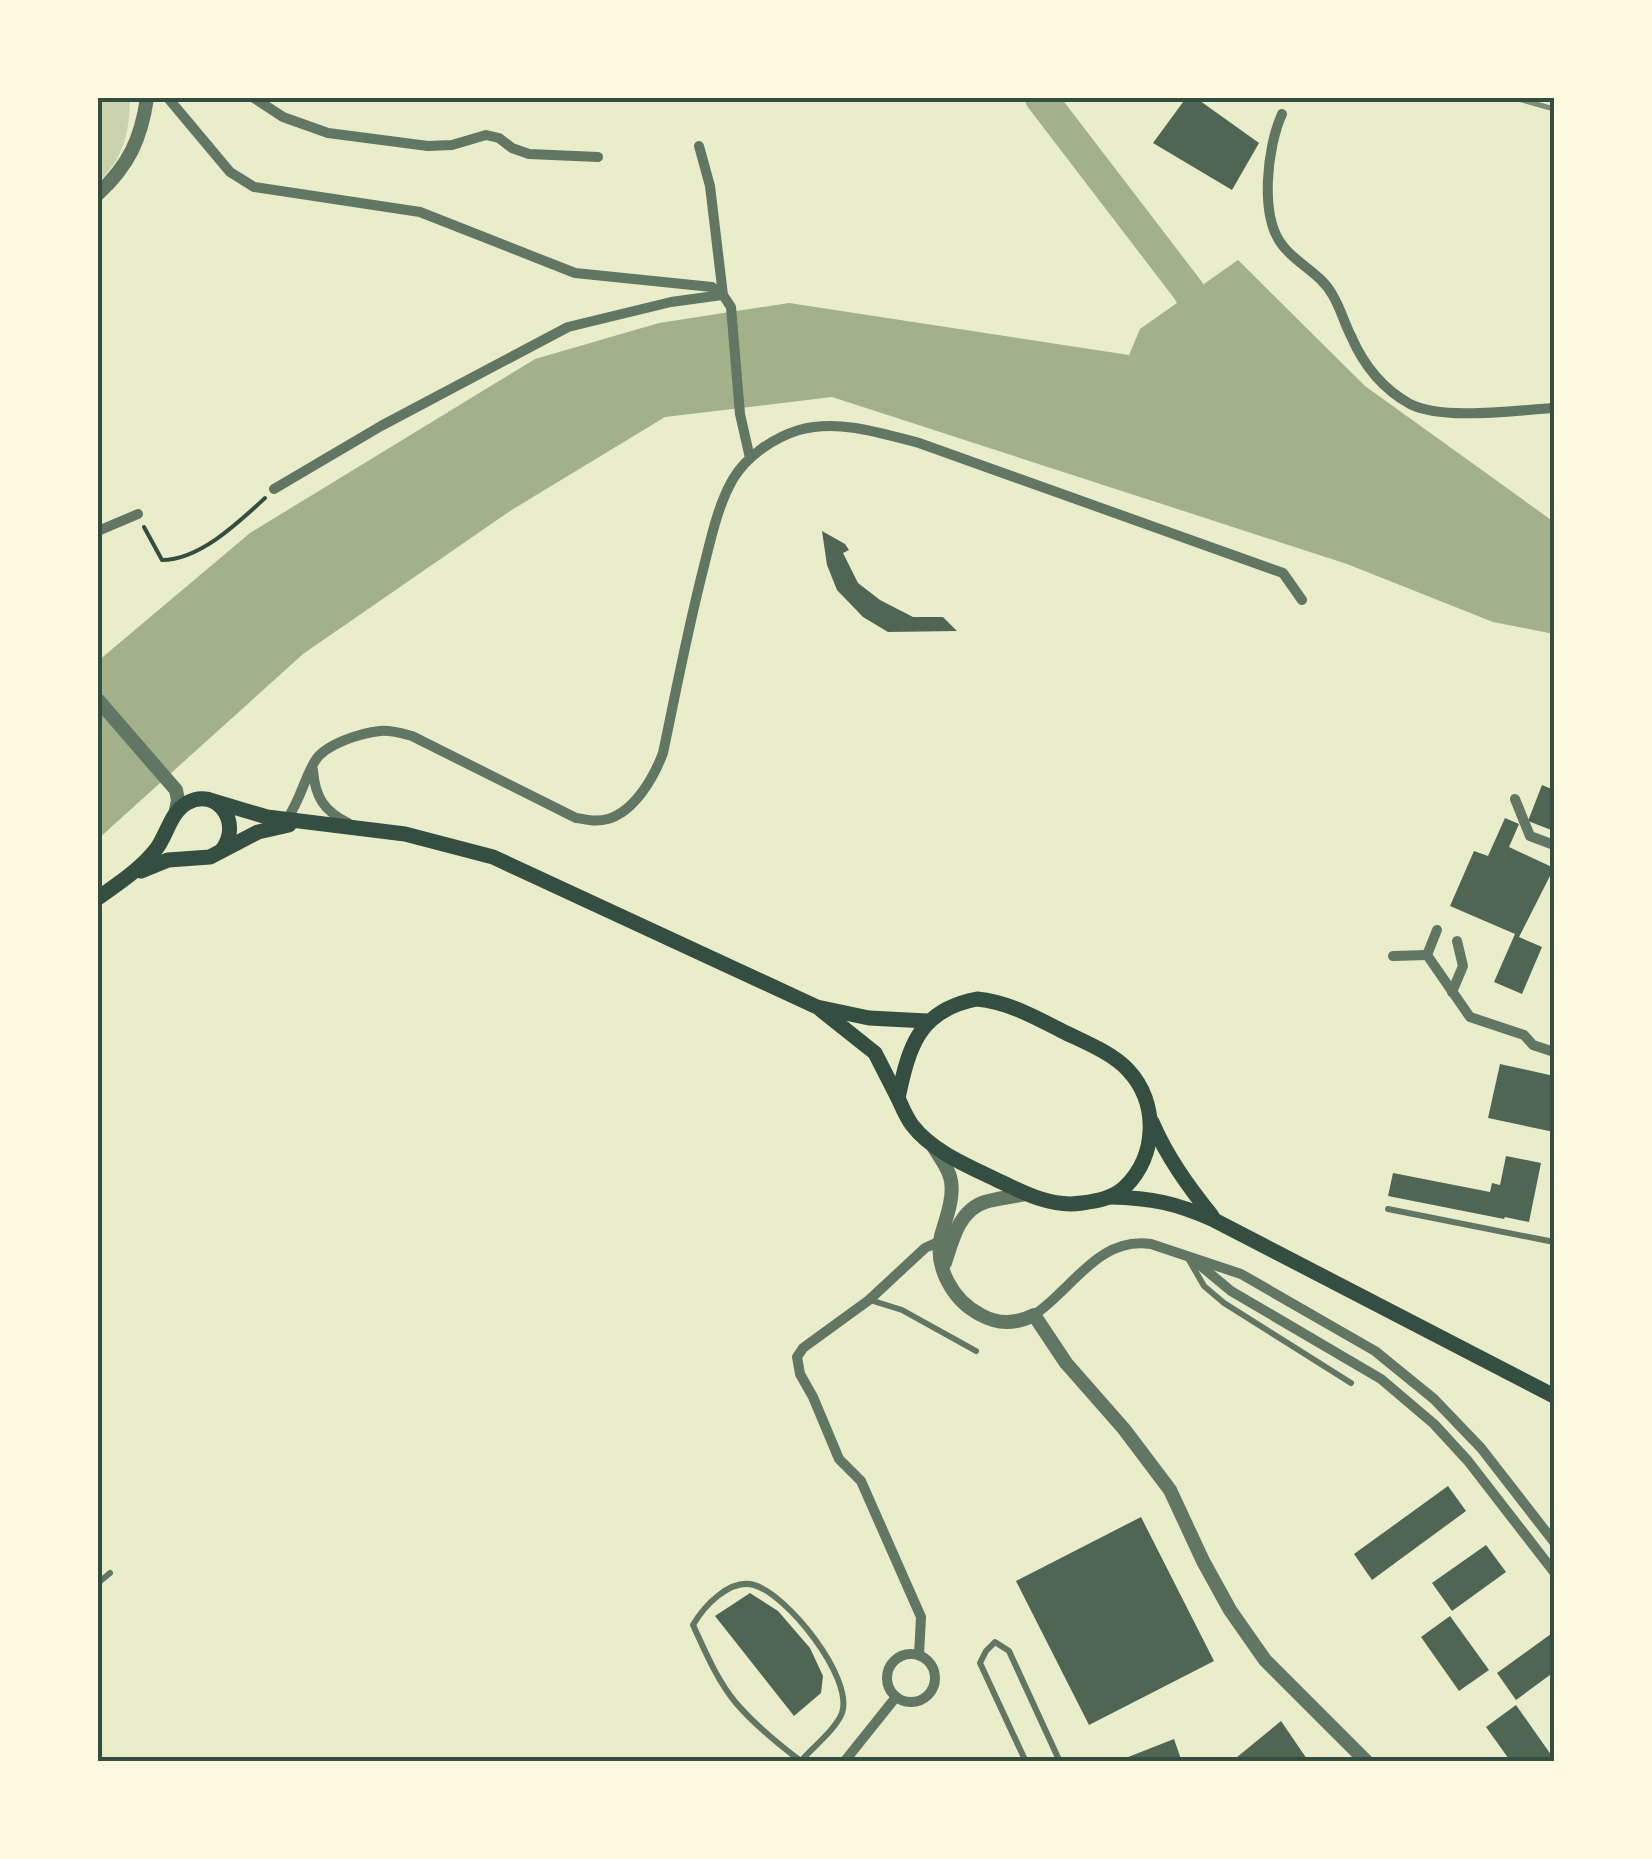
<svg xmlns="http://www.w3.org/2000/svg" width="1652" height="1859" viewBox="0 0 1652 1859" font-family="Montserrat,sans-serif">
	<rect width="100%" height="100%" fill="#e9edc9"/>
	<path fill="#cad2ad" d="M98,98H130C129,135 124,156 98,183Z"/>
	<path fill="#a3b18a" d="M1238,260L1365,386L1554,522V634L1493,622L1347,564L832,397L665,417L510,511L303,654L98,839V661L250,533L535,359L659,323L789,303L1129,355L1140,329Z"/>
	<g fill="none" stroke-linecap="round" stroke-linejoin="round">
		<path stroke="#a3b18a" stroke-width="32" d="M1041,98L1188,290L1212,332"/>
	</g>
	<g fill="#4f6655">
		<path d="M1186,98H1196L1259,143L1232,190L1153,143Z"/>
		<path d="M822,531L845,544L849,550L843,553L858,583L880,600L913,617H943L957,631L888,632L863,617L837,590L827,565Z"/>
		<path d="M1542,785L1554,790V831L1528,821Z"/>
		<path d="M1505,818L1519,824L1509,847L1554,868L1519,937L1542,947L1522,994L1494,982L1515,934L1450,906L1474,851L1488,856Z"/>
		<path d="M1500,1064L1554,1076V1132L1488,1118Z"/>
		<path d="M1506,1156L1541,1163L1529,1222L1505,1217L1504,1219L1388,1196L1393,1173L1490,1192L1492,1183L1500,1185Z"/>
		<path d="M1448,1486L1466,1511L1372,1580L1354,1554Z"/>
		<path d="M1141,1517L1214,1661L1089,1725L1016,1581Z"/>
		<path d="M1486,1545L1506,1572L1452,1611L1432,1583Z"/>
		<path d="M750,1593L778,1611L810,1648L823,1676L821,1693L794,1716L715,1616Z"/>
		<path d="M1450,1616L1489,1670L1459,1691L1421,1637Z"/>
		<path d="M1551,1634L1554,1638V1672L1516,1700L1497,1673Z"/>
		<path d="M1516,1705L1554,1759L1551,1762H1511L1486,1727Z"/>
		<path d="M1281,1721L1309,1762H1231Z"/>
		<path d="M1174,1739L1182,1762H1118V1761Z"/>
	</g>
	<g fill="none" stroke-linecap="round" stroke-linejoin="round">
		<path stroke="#344e41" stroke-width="4" d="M144,527L162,560C199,560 238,523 265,498"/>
		<g stroke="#617663" stroke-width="6">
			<path d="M1388,1209L1554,1242"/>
			<path d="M1189,1260L1204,1286L1224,1303L1351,1383"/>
			<path d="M870,1300L902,1310L976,1351"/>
			<path d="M98,1583L110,1573"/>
			<path d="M801,1761C812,1748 836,1729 842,1713C854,1678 787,1594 754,1585C730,1578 704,1606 693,1625C705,1651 717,1680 736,1703C755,1725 778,1744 802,1762"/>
			<path d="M1026,1762L980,1663L986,1651L995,1642L1009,1651L1060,1762"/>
		</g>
		<g stroke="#617663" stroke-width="10">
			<path d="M168,98L230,172L254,187L420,212L575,273L712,287L723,295"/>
			<path d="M254,98L283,117L328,133L428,146L452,145L486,135L499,138L512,148L529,154L598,157"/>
			<path d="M1282,114C1267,147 1259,217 1283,246C1297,264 1321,274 1332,294C1340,307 1344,322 1351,336C1363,364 1383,389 1410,404C1444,421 1516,410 1554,408"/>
			<path d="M699,146L710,186L723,295L731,307L740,414L750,458"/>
			<path d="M274,489L381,426L568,327L671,302L722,295"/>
			<path d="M98,531L138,514"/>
			<path d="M313,770C315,797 324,811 348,823"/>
			<path d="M1515,799L1530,836L1554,845"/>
			<path d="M287,819C300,801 304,779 315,761C325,744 361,733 380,731C391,730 401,733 412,736L576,818C587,820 597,822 608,819C635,811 654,777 663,753C676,691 688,628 704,566C711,538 718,505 733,479C747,456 773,438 799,430C838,419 881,433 919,443L1283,573L1302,600"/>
			<path d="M1427,955L1470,1017L1524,1035L1533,1045L1554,1052"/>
			<path d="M1427,955L1437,930"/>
			<path d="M1393,956L1427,955"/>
			<path d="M1452,992L1463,966L1457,941"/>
			<path d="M1195,1261L1231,1291L1381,1379L1434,1424L1468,1461L1554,1572"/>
			<path d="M1034,1315C1072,1290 1098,1236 1151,1244L1241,1274L1375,1351L1434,1399L1481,1448L1554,1542"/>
			<circle cx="911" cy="1678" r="24"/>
			<path d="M919,1655L921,1617L861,1481L839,1459L813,1397L800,1374L797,1357L803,1348L869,1300L925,1248L940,1241"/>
			<path d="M844,1762L896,1697"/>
		</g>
		<g stroke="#617663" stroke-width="14">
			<path d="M98,194C129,165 141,139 147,98"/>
			<path d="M98,700L176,790L178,800L175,815"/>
			<path d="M933,1146C939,1157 949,1168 951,1181C954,1199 946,1218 941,1236C934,1267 953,1301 981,1315C999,1325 1016,1324 1034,1315L1066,1363L1124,1429L1170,1490L1203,1561L1230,1610L1265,1660L1367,1762"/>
			<path d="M945,1263C952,1241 959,1210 985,1202C998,1198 1013,1197 1026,1194"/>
		</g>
		<g stroke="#344e41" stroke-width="15">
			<path d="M213,801L267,817L405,834L493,857L817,1007L869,1018L927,1021"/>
			<path d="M141,871L168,860L210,857L258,832L289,825"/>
			<path d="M98,898C119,883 141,869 157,848C167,834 171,812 187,803C217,786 243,823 222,850"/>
			<path d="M977,999C1008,1002 1035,1017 1062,1031C1084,1042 1111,1052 1128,1070C1159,1103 1157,1156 1125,1187C1114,1198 1097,1201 1082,1203C1051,1208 1022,1192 995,1179C966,1165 932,1151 912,1125C906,1117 902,1107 898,1098C909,1046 919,1010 977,999Z"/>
			<path d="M821,1010L875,1053L898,1098"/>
			<path d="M1152,1122C1167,1157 1188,1186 1212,1216"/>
			<path d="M1110,1197C1152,1198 1176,1203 1214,1220L1554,1396"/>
		</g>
		<path stroke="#7c8e77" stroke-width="5" d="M1515,98L1554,109"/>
	</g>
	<rect width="1652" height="1859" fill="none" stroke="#fefae0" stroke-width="200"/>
	<rect x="100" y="100" width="1452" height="1659" fill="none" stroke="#344e41" stroke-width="4"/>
</svg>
